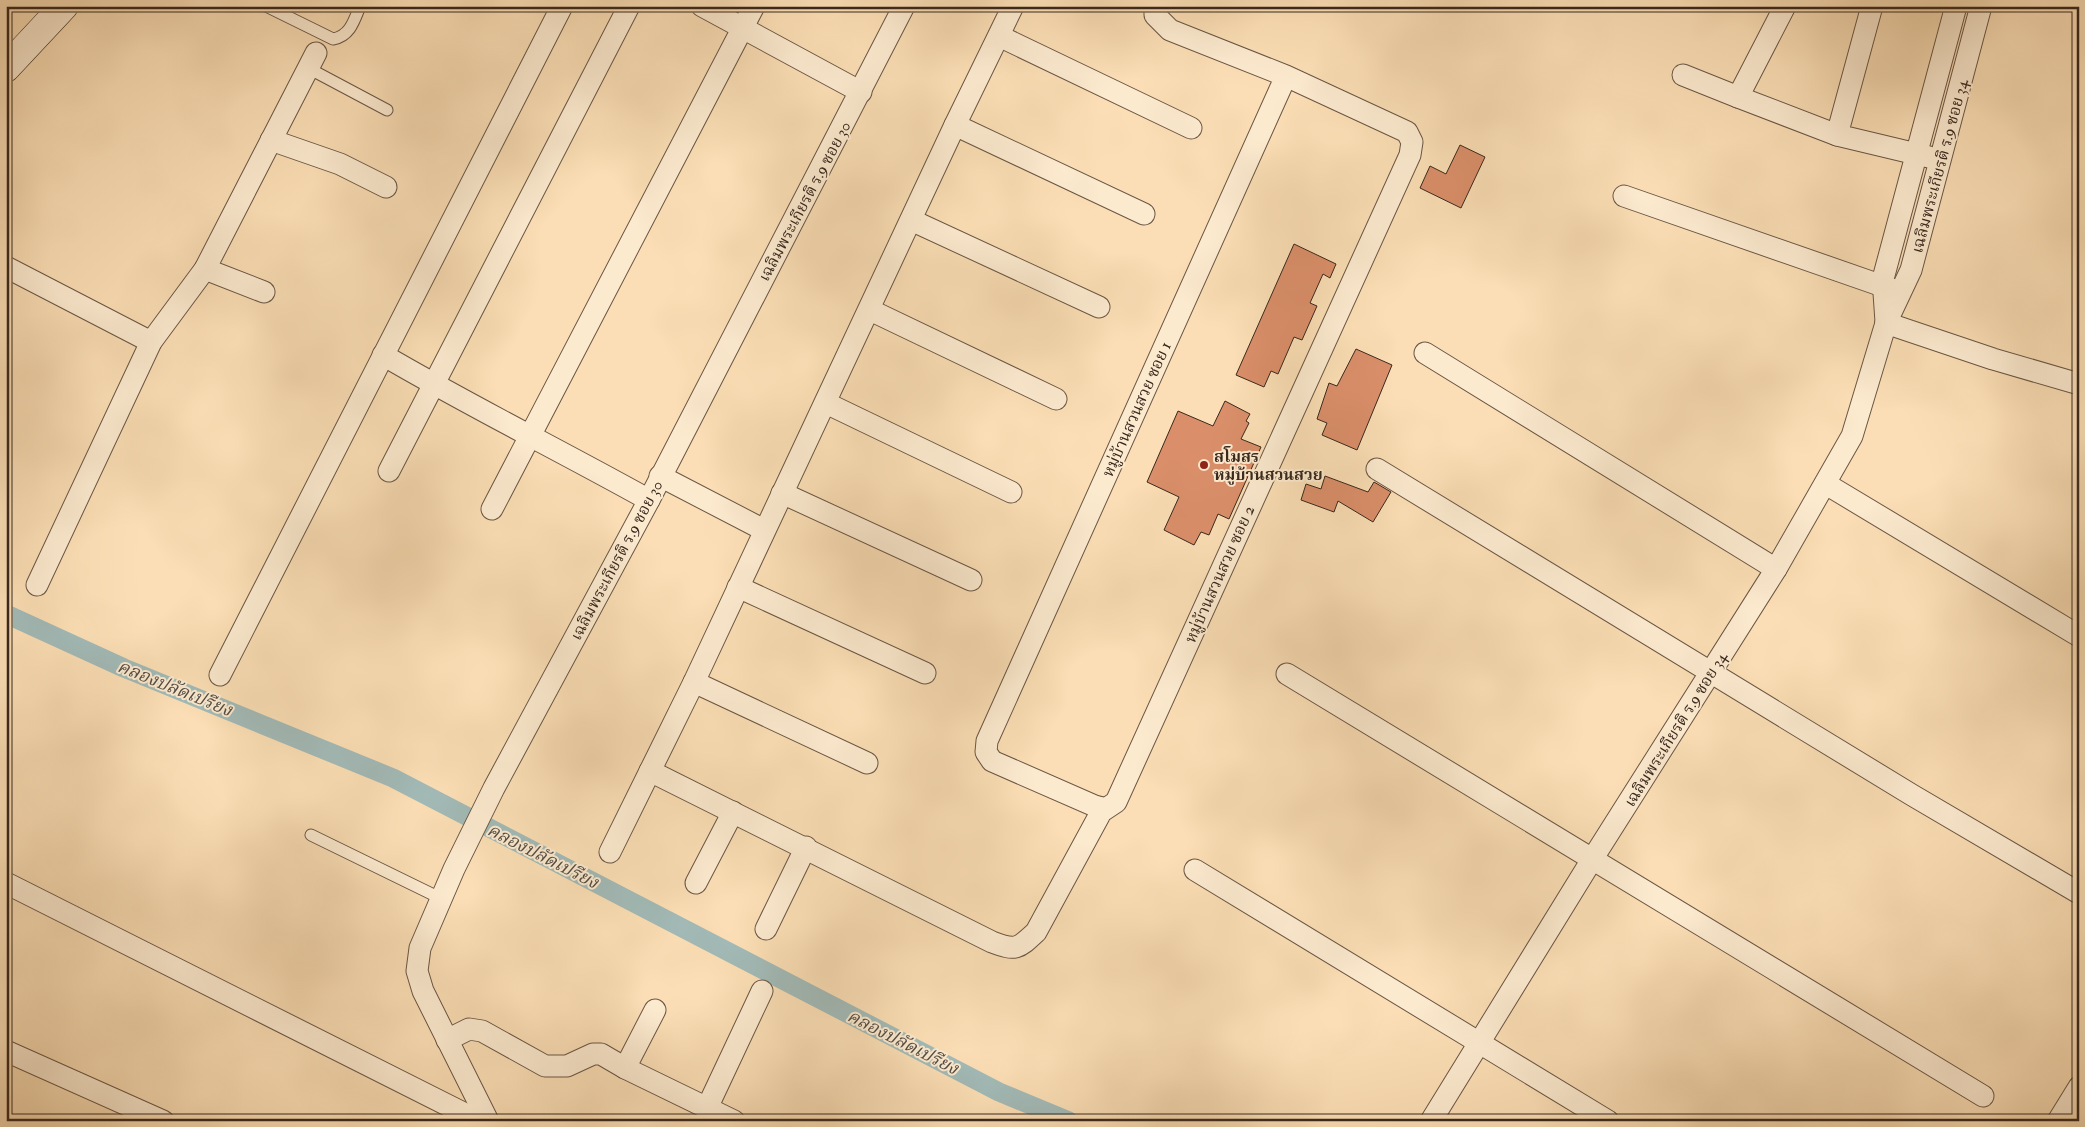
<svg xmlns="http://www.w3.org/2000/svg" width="2085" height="1127" viewBox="0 0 2085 1127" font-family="'IM FELL Double Pica','Noto Serif Thai',serif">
	<rect width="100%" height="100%" fill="#fbdeb5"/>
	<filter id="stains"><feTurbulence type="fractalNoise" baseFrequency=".004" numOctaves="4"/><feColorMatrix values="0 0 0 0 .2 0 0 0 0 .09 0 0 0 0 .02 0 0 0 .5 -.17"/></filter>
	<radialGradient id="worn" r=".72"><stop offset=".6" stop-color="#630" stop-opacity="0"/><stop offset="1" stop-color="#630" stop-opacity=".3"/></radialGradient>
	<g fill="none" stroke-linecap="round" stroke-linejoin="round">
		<path stroke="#a2bab7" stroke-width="19" d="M6,614L124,668L393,778L999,1092L1069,1121"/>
	</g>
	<g fill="#da8f6a" stroke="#39281e">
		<path d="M1460,145L1485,157L1461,208L1420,188L1430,166L1446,174Z"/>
		<path d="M1294,244L1336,264L1330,278L1323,274L1310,303L1317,306L1302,340L1294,337L1278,374L1271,371L1264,387L1236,375Z"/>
		<path d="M1356,349L1392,365L1357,450L1322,435L1327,423L1317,419L1329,383L1337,386Z"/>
		<path d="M1225,401L1250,414L1246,421L1249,423L1241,439L1261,447L1229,519L1218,514L1209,535L1201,532L1194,545L1164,530L1179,497L1147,482L1178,411L1213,426Z"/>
		<path d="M1325,476L1368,492L1374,482L1391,492L1373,522L1338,501L1334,512L1301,500L1306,484L1321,489Z"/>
	</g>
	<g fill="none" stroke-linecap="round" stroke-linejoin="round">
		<defs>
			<g id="lane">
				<path d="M266,6L333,39C350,36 354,21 360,6"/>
				<path d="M308,68L387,110"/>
				<path d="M311,835L440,898"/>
			</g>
			<g id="street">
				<path d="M702,6L861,92"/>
				<path d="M1155,6V15L1170,30L1286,76L1407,132L1412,142L1410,155L1116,802L1104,810L992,761L986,752L987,741L1286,76"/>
				<path d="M1785,6L1738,97L1837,135"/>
				<path d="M1872,6L1837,135L1929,157"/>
				<path d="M999,36L1191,128"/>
				<path d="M1683,75L1738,97"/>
				<path d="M955,125L1144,214"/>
				<path d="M271,140L340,164L386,187"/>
				<path d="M1624,196L1894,290"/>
				<path d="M911,220L1099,307"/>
				<path d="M6,267L151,342"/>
				<path d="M205,269L264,292"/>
				<path d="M870,310L1056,399"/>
				<path d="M1886,322L1883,279L1956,6"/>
				<path d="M1886,323L1993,359L2079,384"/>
				<path d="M1425,353L1776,569"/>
				<path d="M383,355C470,406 561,451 649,500"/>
				<path d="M826,403L1011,492"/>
				<path d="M1377,469L1912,795L2079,893"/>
				<path d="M389,471L629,6"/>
				<path d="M660,476L764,530"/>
				<path d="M1826,484L2079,636"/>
				<path d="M782,493L971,580"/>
				<path d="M492,509L754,6"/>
				<path d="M37,585L151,342L205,269L316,53"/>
				<path d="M738,587L925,673"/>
				<path d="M1287,674L1983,1096"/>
				<path d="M220,675L562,6"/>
				<path d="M694,682L867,763"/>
				<path d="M650,771L992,942C1016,951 1018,949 1036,932L1099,816V807"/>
				<path d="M610,852L694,682L955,125L1013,6"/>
				<path d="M1195,870L1608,1121"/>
				<path d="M6,883L479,1121"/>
				<path d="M696,883L733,812"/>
				<path d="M766,929L806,847"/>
				<path d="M447,1040L469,1029L482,1031L545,1066H567L593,1054H601L625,1068L734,1121"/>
				<path d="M6,1051L163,1121"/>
				<path d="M625,1068L655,1010"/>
				<path d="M707,1108L762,991"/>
				<path d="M488,1121L423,991L417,971L420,948L454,869L494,788L649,500L904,6"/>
				<path d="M1431,1121L1593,858L1776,569L1852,436L1886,323L1911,270L1981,6"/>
				<path d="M2058,1121L2079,1087"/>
			</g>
			<path id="secondary" d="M6,68L64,6"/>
		</defs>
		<use href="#lane" stroke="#6a5644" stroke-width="13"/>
		<use href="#street" stroke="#6a5644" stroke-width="23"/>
		<use href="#secondary" stroke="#39281e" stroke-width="29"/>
		<use href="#lane" stroke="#fceacf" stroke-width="11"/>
		<use href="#street" stroke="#fceacf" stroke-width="21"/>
		<use href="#secondary" stroke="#fceacf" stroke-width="28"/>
	</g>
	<circle fill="#8f2418" stroke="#fceacf" stroke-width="2" cx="1204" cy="465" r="5"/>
	<g text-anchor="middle" stroke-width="4" stroke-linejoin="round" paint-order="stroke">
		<g font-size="16" fill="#39281e" stroke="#fceacf">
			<text transform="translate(1939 166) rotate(-75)" y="6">เฉลิมพระเกียรติ ร.9 ซอย 34</text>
			<text transform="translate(804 201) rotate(-62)" y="6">เฉลิมพระเกียรติ ร.9 ซอย 30</text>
			<text transform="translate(1136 409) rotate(-66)" y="6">หมู่บ้านสวนสวย ซอย 1</text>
			<text transform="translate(616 560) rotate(-62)" y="6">เฉลิมพระเกียรติ ร.9 ซอย 30</text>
			<text transform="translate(1219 574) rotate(-66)" y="6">หมู่บ้านสวนสวย ซอย 2</text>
			<text transform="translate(1675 729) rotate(-58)" y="6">เฉลิมพระเกียรติ ร.9 ซอย 34</text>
		</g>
		<g font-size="16" font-weight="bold" fill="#39281e" stroke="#fceacf" text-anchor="start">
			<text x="1214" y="462">สโมสร<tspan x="1214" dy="18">หมู่บ้านสวนสวย</tspan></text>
		</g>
		<g font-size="18" font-style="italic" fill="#534c44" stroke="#fceacf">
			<text transform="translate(175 688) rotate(22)" y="6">คลองปลัดเปรียง</text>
			<text transform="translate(543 856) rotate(27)" y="6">คลองปลัดเปรียง</text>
			<text transform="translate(903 1042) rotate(27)" y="6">คลองปลัดเปรียง</text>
		</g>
	</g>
	<rect width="2085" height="1127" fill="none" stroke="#fbdeb5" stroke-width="25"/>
	<rect x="8" y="8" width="2070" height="1112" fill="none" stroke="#39281e" stroke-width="2.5"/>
	<rect x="12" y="12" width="2060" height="1102" fill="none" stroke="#39281e"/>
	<rect width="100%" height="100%" filter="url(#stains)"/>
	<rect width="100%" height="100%" fill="url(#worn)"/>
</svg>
